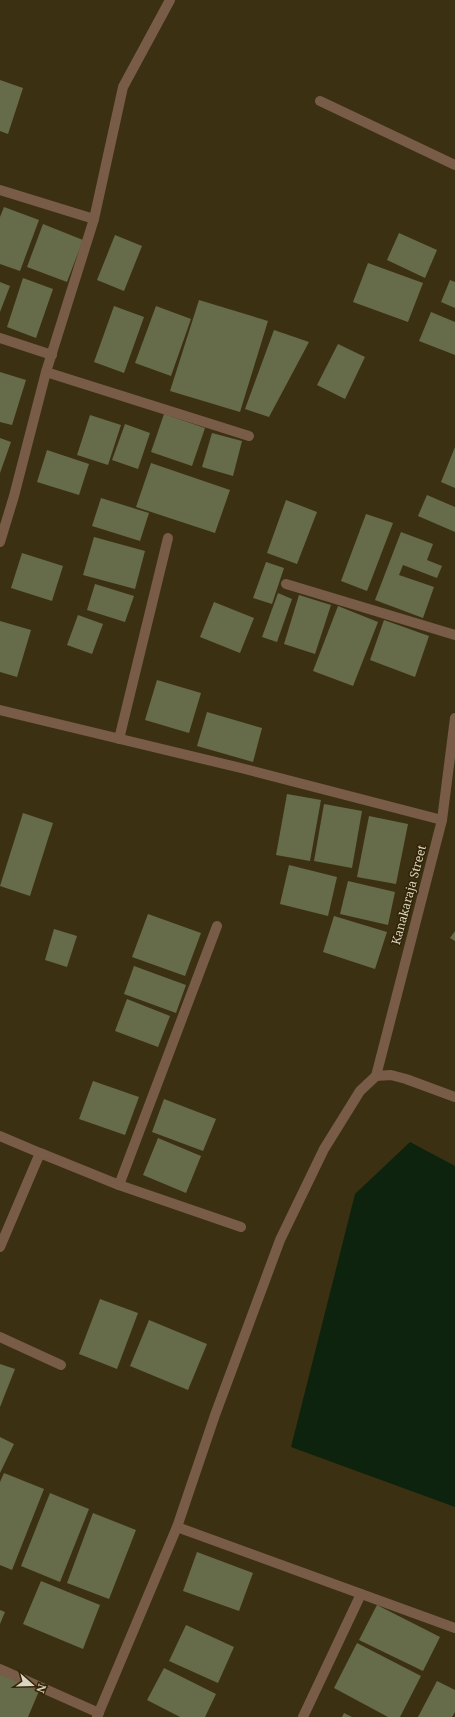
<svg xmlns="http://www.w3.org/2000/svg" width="455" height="1717" viewBox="0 0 455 1717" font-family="'Noto Serif',serif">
	<rect width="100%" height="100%" fill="#3c3012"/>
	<path fill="#0d230e" d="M410,1142L455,1166V1507L291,1447L355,1194Z"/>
	<g fill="#666b4a">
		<path d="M0,80L23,88L8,134L0,131Z"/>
		<path d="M4,207L39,220L20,271L0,264V217Z"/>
		<path d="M43,224L83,240L67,282L27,267Z"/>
		<path d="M399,233L437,250L425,278L387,260Z"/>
		<path d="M115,235L142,246L124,291L97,280Z"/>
		<path d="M368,263L423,283L408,322L353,302Z"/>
		<path d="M23,278L53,289L36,338L7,327Z"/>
		<path d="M450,280L455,282V308L441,302Z"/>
		<path d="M0,282L10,286L0,312Z"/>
		<path d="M199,300L268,321L240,412L170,391Z"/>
		<path d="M114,306L144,317L124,373L94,362Z"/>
		<path d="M156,306L191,319L171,376L135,363Z"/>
		<path d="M431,312L455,322V355L419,341Z"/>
		<path d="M274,330L309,342L269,417L245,409Z"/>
		<path d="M338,344L365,357L345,399L317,385Z"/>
		<path d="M0,372L26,380L12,425L0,422Z"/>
		<path d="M164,414L205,428L192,466L151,452Z"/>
		<path d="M90,415L121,425L108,465L77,455Z"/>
		<path d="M125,424L150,433L138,469L112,460Z"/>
		<path d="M212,433L242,441L233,476L202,467Z"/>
		<path d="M0,438L11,442L0,473Z"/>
		<path d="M455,447V488L441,482Z"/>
		<path d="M47,450L89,464L79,495L37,482Z"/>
		<path d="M151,463L230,490L215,533L136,507Z"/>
		<path d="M427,495L455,507V532L418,516Z"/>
		<path d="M101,498L149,513L140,541L92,526Z"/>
		<path d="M286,500L317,512L297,564L267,553Z"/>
		<path d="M366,514L393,523L367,591L341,581Z"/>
		<path d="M401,532L433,544L427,560L442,566L437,578L403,565L399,575L434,587L423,618L375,600Z"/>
		<path d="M94,537L145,551L135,589L83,575Z"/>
		<path d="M22,553L63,566L52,601L11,588Z"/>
		<path d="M266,562L284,568L272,604L253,598Z"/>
		<path d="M95,584L134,596L125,622L87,610Z"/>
		<path d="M278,593L292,599L277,642L262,637Z"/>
		<path d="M299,595L331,605L315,654L284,644Z"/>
		<path d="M214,602L254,618L240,653L200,637Z"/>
		<path d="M338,606L378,622L353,686L313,671Z"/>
		<path d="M78,615L103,624L92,654L67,645Z"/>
		<path d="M384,620L429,636L415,677L370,660Z"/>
		<path d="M0,621L31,630L17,677L0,672Z"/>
		<path d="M157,680L201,693L189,733L145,720Z"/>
		<path d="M207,712L262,728L253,762L197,746Z"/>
		<path d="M287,794L321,800L310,861L276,855Z"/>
		<path d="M324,804L362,811L352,868L314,861Z"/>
		<path d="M23,813L53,823L30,896L0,886Z"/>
		<path d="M369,816L408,824L396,884L357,877Z"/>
		<path d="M289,865L337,877L328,916L280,904Z"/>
		<path d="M348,881L395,892L388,925L340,914Z"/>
		<path d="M148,914L201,933L185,976L132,957Z"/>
		<path d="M334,916L387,932L375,969L323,952Z"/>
		<path d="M54,929L77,936L67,967L45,960Z"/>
		<path d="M455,931V941L450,938Z"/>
		<path d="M134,966L186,985L176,1013L124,994Z"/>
		<path d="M127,999L170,1016L158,1047L115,1031Z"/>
		<path d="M93,1081L139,1097L125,1135L79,1119Z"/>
		<path d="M164,1099L216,1119L203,1151L152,1132Z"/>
		<path d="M158,1138L201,1156L186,1193L143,1175Z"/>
		<path d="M100,1299L138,1313L117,1369L79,1354Z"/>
		<path d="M149,1320L207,1344L188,1390L130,1366Z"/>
		<path d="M0,1364L15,1369L0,1407Z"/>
		<path d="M0,1437L14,1444L0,1473Z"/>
		<path d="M4,1473L44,1489L12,1570L0,1565V1482Z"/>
		<path d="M50,1493L89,1509L60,1582L21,1566Z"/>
		<path d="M93,1513L136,1530L109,1599L67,1583Z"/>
		<path d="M197,1552L253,1573L239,1611L183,1591Z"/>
		<path d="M41,1581L100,1605L83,1649L23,1624Z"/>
		<path d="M377,1605L440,1637L423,1671L359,1640Z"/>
		<path d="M0,1610L5,1612L0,1624Z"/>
		<path d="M186,1625L234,1647L218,1683L169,1661Z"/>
		<path d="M357,1643L421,1676L400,1717H388L334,1688Z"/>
		<path d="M164,1668L216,1694L205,1717H180L147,1700Z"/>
		<path d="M0,1674L39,1691L28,1717H0Z"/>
		<path d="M437,1681L455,1690V1712L452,1717H418Z"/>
		<path d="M344,1713L352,1717H342Z"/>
	</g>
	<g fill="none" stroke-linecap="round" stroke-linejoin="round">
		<g stroke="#785c47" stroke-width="10">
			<path d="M320,101L455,165"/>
			<path d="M0,190L94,219L46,372L14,496L0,542"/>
			<path d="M94,219L123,87L170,0"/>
			<path d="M0,338L52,355"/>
			<path d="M46,372L249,436"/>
			<path d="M286,584L455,635"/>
			<path d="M0,710L245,769L442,820"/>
			<path d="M119,739L168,538"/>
			<path d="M376,1076L442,820L455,718"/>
			<path d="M376,1076L391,1075L406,1079L455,1097"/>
			<path d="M0,1136L40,1153"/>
			<path d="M119,1185L217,926"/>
			<path d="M0,1247L40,1153L119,1185L241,1227"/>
			<path d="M0,1337L61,1365"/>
			<path d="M177,1527L455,1628"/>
			<path d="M0,1669L99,1713"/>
			<path d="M97,1717L177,1527L215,1415L280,1240L324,1149L360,1091L376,1076"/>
			<path d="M303,1717L361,1594"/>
		</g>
	</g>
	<g text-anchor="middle" stroke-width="3.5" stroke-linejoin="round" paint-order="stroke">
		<g font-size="12" fill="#ddd5c4" stroke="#322607">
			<text transform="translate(409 895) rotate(-75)" y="4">Kanakaraja Street</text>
		</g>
	</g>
	<g transform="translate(32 1685) rotate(110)" stroke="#322607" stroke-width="3" paint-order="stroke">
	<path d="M0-3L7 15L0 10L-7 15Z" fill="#ddd5c4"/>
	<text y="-6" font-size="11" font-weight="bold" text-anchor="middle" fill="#ddd5c4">N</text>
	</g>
</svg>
